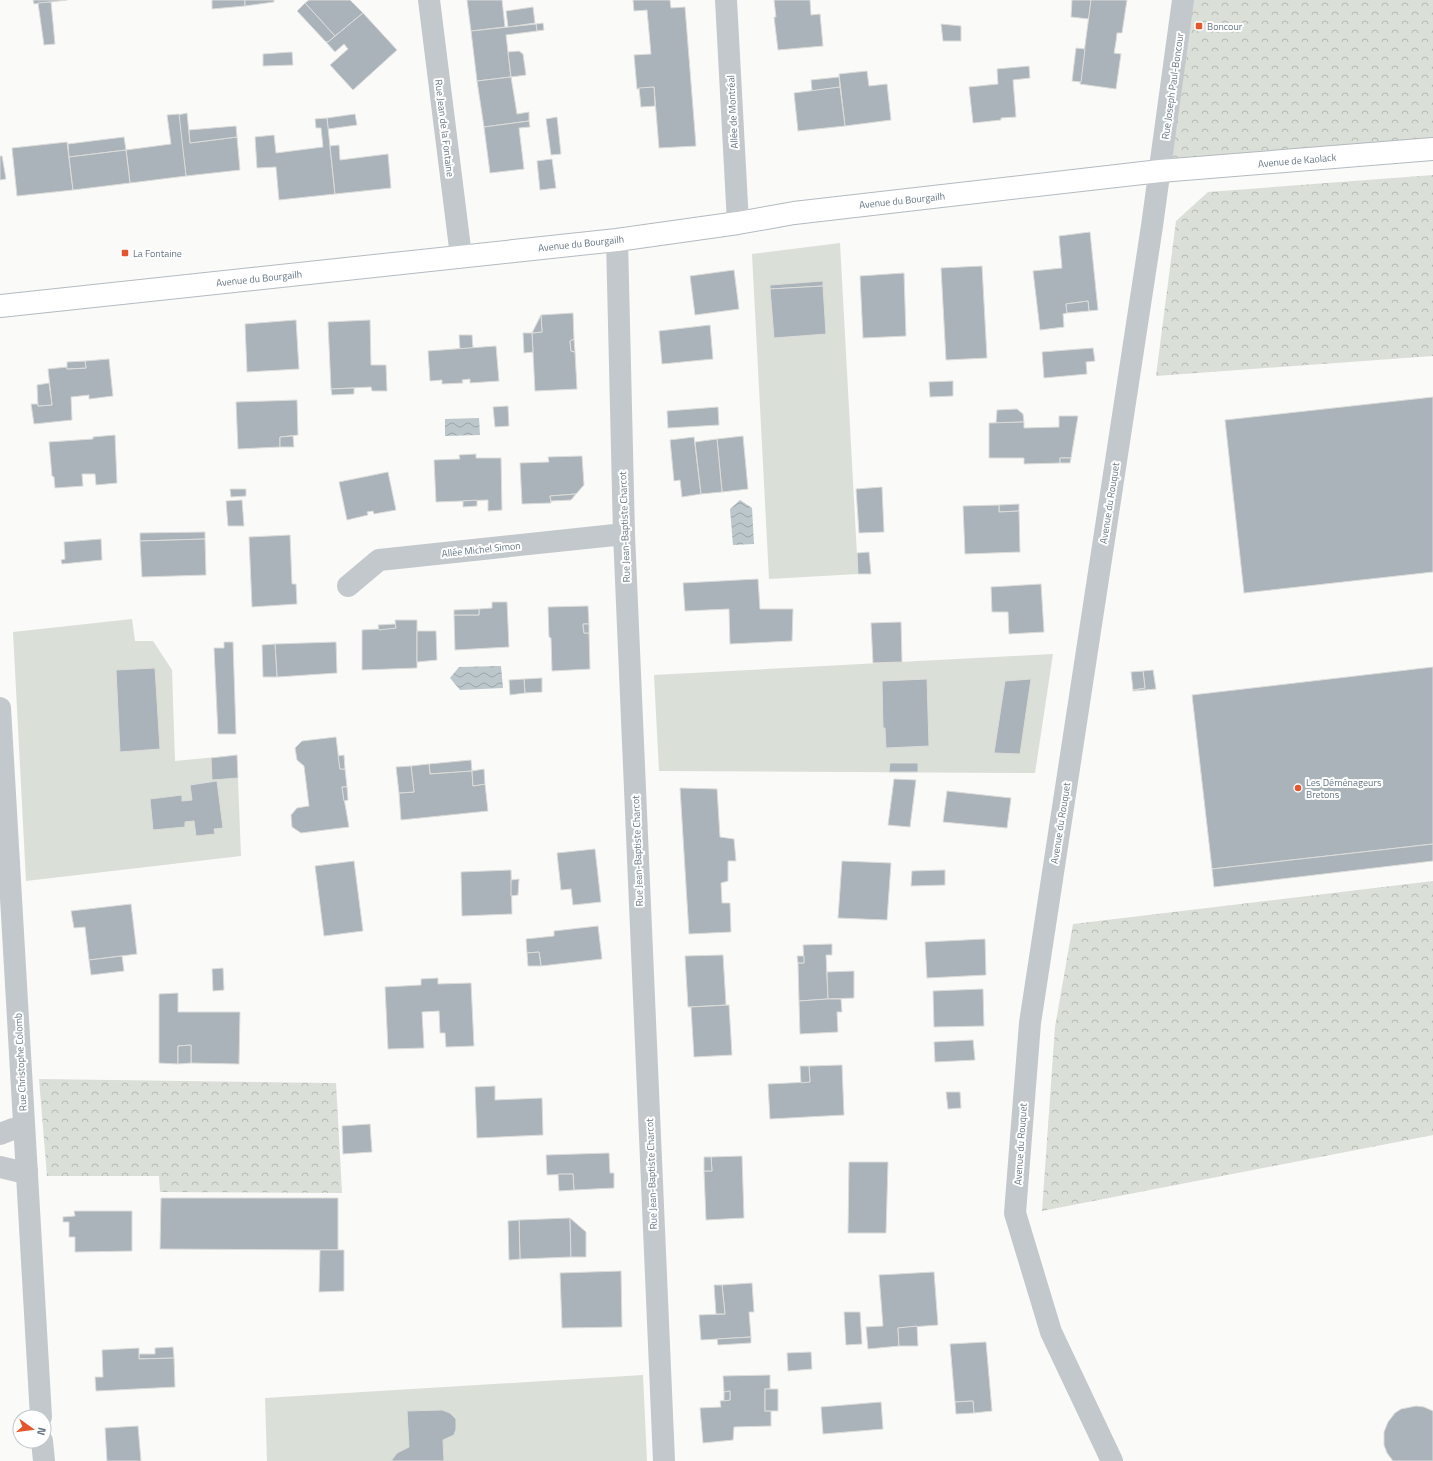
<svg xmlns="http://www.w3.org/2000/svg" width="1433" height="1461" viewBox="0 0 1433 1461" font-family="'Titillium Web',sans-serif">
	<defs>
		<pattern id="forest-crowns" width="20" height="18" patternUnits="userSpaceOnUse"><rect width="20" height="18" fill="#dadfd7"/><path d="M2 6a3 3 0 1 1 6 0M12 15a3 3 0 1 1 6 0" fill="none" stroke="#b4b9b4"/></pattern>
		<pattern id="water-waves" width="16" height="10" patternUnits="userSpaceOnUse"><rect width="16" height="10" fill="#bbc7cb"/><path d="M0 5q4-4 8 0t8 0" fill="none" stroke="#9ca6aa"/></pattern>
	</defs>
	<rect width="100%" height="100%" fill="#fafaf8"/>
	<g fill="url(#forest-crowns)">
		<path d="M1183,0H1433V149L1160,171Z"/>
		<path d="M1433,175V356L1156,376L1176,221L1208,192Z"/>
		<path d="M1433,881V1135L1042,1211L1055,1027L1073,924Z"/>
		<path d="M39,1079L336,1083L342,1193L160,1192L159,1176H47Z"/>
	</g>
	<g fill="#dadfd7">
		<path d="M840,243L858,574L769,579L752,254Z"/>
		<path d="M132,619L135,641H153L172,670L175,761L237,755L241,856L26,881L13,632Z"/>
		<path d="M1053,654L1035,773L659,771L654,675Z"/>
		<path d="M643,1375L647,1461H267L265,1398Z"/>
	</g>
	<g fill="url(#water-waves)">
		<path d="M479,418L480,435L445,436V419Z"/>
		<path d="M740,500L752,508L754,544L733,545L730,509Z"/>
		<path d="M501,666L503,688L460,690L450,678L459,667Z"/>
	</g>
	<g fill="#aab3b9" stroke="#dcdcda">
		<path d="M33,0H67L34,4Z"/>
		<path d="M212,0H245V6L212,9Z"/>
		<path d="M245,0H274V2L245,6Z"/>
		<path d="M309,0H350L363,13L335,36L305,3Z"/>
		<path d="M467,0H502L505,27L471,31Z"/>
		<path d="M633,0H670L671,8L685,7L696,146L659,148L654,87L637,89L634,55L651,54L647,10L634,11Z"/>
		<path d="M774,0H810L811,15L820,14L823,46L778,50L774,17H776Z"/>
		<path d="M1072,0H1091L1089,19L1071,17Z"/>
		<path d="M1091,0H1127L1122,33H1117L1116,42L1114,53L1121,54L1116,89L1080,84Z"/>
		<path d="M51,2L55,44L44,45L38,3Z"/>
		<path d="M305,3L335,36L328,42H326L297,11Z"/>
		<path d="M533,7L535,23L508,27L506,11Z"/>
		<path d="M363,13L397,50L353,90L330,65L348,49L344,44L335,52L326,42H328Z"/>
		<path d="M543,23L544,30L537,31L536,24Z"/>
		<path d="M536,24L537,31L506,35L511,77L477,81L471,31Z"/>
		<path d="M941,24L961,26V41H943Z"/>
		<path d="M1076,48L1085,49L1081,82L1072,81Z"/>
		<path d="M519,51L523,54L526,75L511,77L508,52Z"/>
		<path d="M292,52L293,65L263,66V54Z"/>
		<path d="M1029,66L1030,78L1013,80L1016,117L1001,118V120L973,123L969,87L998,84L997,69Z"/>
		<path d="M867,71L869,86L887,84L891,120L845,126L839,74Z"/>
		<path d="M511,77L517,114L529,112V121L484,127L477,81Z"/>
		<path d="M839,77L840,87L812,91L811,80Z"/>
		<path d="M654,87L655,106L641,107L639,88Z"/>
		<path d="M840,87L845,126L798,131L794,93Z"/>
		<path d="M187,113L190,143L237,137L240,170L186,176L178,115Z"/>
		<path d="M179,114L186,176L130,183L126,150L171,144L167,115Z"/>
		<path d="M355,114L357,125L328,129L327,118Z"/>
		<path d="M557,117L561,154L551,155L546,119Z"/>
		<path d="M327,118L335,194L279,200L276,167L257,168L255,137L274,135L276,153L323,147L321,128H316L315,119Z"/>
		<path d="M529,121L530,127L519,128L524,169L490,173L484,127Z"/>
		<path d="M236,126L237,137L190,143L189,130Z"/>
		<path d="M124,137L126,150L69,157L68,144Z"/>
		<path d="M67,142L73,190L17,196L12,148Z"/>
		<path d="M339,145L340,160L388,154L391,188L335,194L330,146Z"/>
		<path d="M126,150L130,183L73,190L69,157Z"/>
		<path d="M0,156H2L6,179L0,180Z"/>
		<path d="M552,159L556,188L540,190L537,161Z"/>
		<path d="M1090,232L1098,310L1089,311L1088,301L1066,304L1067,313L1063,314L1064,327L1040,330L1033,271L1062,268L1059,236Z"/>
		<path d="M982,266L987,358L946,360L941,268Z"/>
		<path d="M734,270L739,309L695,315L690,276Z"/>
		<path d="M904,273L906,336L863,338L860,276Z"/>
		<path d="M823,281V286L770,289V285Z"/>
		<path d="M823,286L826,334L774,338L770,289Z"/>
		<path d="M1088,301L1089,311L1067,313L1066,304Z"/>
		<path d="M573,313L574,339L570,341L571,351L575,352L577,389L535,391L532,333L542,332L541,315Z"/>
		<path d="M541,315L542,332L532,333Z"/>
		<path d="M296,320L299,369L247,372L245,324Z"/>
		<path d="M370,320L371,365H386L387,391H372L371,387L331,389L328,322Z"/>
		<path d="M710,325L713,359L662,364L659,331Z"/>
		<path d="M523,333H532L533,352L524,353Z"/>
		<path d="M459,335H472L473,348L460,349Z"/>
		<path d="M574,339L575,352L571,351L570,341Z"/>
		<path d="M496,346L499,381L470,383V379L462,380L463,383L442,384V380L430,381L428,351Z"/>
		<path d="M1093,348L1095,361L1086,362L1087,374L1044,378L1042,352Z"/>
		<path d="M109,359L113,396L89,399V395L71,397L72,420L34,424L31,404H38V406L52,405L48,369L67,367V369L86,368L85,361Z"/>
		<path d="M85,361L86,368L67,369V362Z"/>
		<path d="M953,381V396L930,397L929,382Z"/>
		<path d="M49,383L52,405L38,406L37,385Z"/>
		<path d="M354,388V394L332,395L331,389Z"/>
		<path d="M1433,397V572L1244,593L1225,420Z"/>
		<path d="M297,400L298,435L280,437V447L238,449L236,402Z"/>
		<path d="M508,406L509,426L495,427L493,407Z"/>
		<path d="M718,407L719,425L668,428L667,411Z"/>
		<path d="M1017,409L1023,414L1024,422L996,423L997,410Z"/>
		<path d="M1059,416H1078L1071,458H1060V463L1024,464V458H989V423L1024,422V428L1059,427Z"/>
		<path d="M115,435L117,483L96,485L95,474H82L83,486L55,488L54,477L52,476L49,442L93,439V437Z"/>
		<path d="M293,436L294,447H280V437Z"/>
		<path d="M743,436L748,489L722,492L717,439Z"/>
		<path d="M694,437L701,494L682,497L680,480L674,481L670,440Z"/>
		<path d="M717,439L722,492L701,494L695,442Z"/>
		<path d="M476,454V458H501L502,510L488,511V500L436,502L434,460L460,459L459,455Z"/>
		<path d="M582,456L584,485L576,494L550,496L551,503L522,504L520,463L549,462L548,457Z"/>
		<path d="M1060,458H1071L1070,463H1060Z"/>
		<path d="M388,472L396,510L374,514L373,511L367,512L368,515L347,520L339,482Z"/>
		<path d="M882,487L884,532L859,533L856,489Z"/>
		<path d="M230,489H246V496L231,497Z"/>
		<path d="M576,494L571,500L551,501L550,496Z"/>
		<path d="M242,500L244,526H228L226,501Z"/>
		<path d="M477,500V506L463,507V501Z"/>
		<path d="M1019,504V511L999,512V505Z"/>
		<path d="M999,505V512L1019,511L1020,552L965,554L963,506Z"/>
		<path d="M205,532V539L140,541V533Z"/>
		<path d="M290,535L292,584H296L297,604L252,607L249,537Z"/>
		<path d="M101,539L102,560L62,564L61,560L65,559L64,542Z"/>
		<path d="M205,539L206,575L142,577L140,541Z"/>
		<path d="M869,552L871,574H858L857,553Z"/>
		<path d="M758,579L760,609H793L792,641L730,644L729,609L685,611L683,583Z"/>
		<path d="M1041,584L1044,632L1009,634L1008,612H992L991,587Z"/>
		<path d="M492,602H507L509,647L455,650L454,615H479V609L492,608Z"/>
		<path d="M588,606L589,624H583L584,633H589L590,669L552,671L551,638L549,637L548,607Z"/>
		<path d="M479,609V615H454V610Z"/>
		<path d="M395,620H417V668L362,670V630L396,628Z"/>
		<path d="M901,622L902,662L873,663L871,623Z"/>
		<path d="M395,624L396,628L379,630L378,625Z"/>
		<path d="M583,624H589V633H584Z"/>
		<path d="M417,631H436L437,660L417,662Z"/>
		<path d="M224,642H233L236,734H218L214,648H224Z"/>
		<path d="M336,642L337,673L277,677L275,644Z"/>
		<path d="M275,644L277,677H263L262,645Z"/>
		<path d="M1433,667V844L1212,869L1192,695Z"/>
		<path d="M155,668L160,749L120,752L116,670Z"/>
		<path d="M1153,670L1156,689L1133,691V690L1145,688L1143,671Z"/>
		<path d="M1143,671L1145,688L1133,690L1131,672Z"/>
		<path d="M542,678V692L525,693L524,679Z"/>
		<path d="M524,679L525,693L510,695L509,680Z"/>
		<path d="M927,679L929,746L886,748L885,728H883L882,681Z"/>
		<path d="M1031,679L1020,754L994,753L1005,681Z"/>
		<path d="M336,737L340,769H345L347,787H342L349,827L301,833L292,827L291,815L297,808L309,806L304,766L297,760L295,748L302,741Z"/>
		<path d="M237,755L238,778L212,780L211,758Z"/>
		<path d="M344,755L345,769H340L338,756Z"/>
		<path d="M471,760L472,771L430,774L429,764Z"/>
		<path d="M890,763H918V772H889Z"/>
		<path d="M429,764L430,774L472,771L473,786L485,784L488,811L401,820L399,793L414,792L411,766Z"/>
		<path d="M411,766L414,792L399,793L396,767Z"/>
		<path d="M484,769L485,784L473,786L472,771Z"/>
		<path d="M894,779L916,780L910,827L888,825Z"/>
		<path d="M217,781L223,828L214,829L215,834L196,836L194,821L185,822V827L153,830L150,799L182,795V801L192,800L190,785Z"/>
		<path d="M342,787H347L348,800L344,801Z"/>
		<path d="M680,788L717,789L720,837L734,839L736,861H728V881L721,883L722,903H730L731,932L689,934Z"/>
		<path d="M947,791L1011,798L1007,828L943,822Z"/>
		<path d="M1433,844V861L1214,887L1212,869Z"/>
		<path d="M595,849L601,902L573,905L571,889L561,890L557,853Z"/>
		<path d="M354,861L363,931L324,936L315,866Z"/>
		<path d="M842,861L891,863L887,920L838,918Z"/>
		<path d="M511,870L512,914L462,916L461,872Z"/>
		<path d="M945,870V885L911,886L912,871Z"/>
		<path d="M519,879L518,895L511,896V880Z"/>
		<path d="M131,904L137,954L89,960L85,927L74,928L71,911Z"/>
		<path d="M598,926L602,959L541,966L539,952L527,953L526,939L554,936V931Z"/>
		<path d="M985,939L986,975L927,978L925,942Z"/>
		<path d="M832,944V955H826L828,999L799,1001L798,963H804L803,945Z"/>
		<path d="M539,952L541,966H528L527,953Z"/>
		<path d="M723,955L726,1005L688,1007L685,956Z"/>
		<path d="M122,956L124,971L91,975L89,960Z"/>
		<path d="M797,956H804V963H798Z"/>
		<path d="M223,968L224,990L213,991L212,969Z"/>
		<path d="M854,971V998L828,999L827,972Z"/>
		<path d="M438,978V984L471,983L474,1046L446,1047L445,1033H440L439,1011L422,1012L424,1048L388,1049L385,987L421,985V979Z"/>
		<path d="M983,989L984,1026L934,1027L933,991Z"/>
		<path d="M178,993V1012H240L239,1064L191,1063V1045L178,1046V1064L159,1063V994Z"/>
		<path d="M828,999H841L842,1012H837L838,1032L800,1034L799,1001Z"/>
		<path d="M729,1005L732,1055L694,1057L691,1007Z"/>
		<path d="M973,1040L975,1060L935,1062L934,1042Z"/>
		<path d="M191,1045V1063L178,1064V1046Z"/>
		<path d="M842,1065L844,1115L770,1119L768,1084L810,1082L809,1066Z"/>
		<path d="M800,1066H809L810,1082L801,1083Z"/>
		<path d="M495,1086V1100L542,1098L543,1135L477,1138L475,1087Z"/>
		<path d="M946,1092H960L961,1108L948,1109Z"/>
		<path d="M370,1124L372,1152L343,1154L342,1126Z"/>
		<path d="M609,1153L610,1173H614V1188L574,1190L573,1174L547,1175L546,1155Z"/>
		<path d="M742,1156L744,1218L706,1220L704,1171H712L711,1157Z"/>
		<path d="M704,1157H711L712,1171H704Z"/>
		<path d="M849,1162H888L886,1233H848Z"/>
		<path d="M558,1174H573L574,1190L559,1191Z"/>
		<path d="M161,1198H338V1250L160,1249Z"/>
		<path d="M74,1211H132V1251L75,1252V1237H69V1222H63V1217L75,1216Z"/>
		<path d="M570,1218L571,1257L520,1259L519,1220Z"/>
		<path d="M570,1218L586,1232V1257H571Z"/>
		<path d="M519,1220L520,1259L509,1260L508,1221Z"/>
		<path d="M320,1250H344V1291L319,1292Z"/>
		<path d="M621,1271L622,1327L562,1328L560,1273Z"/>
		<path d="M934,1272L938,1325L898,1328L899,1346L868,1349L866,1327L883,1326L879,1275Z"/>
		<path d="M752,1283L754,1312H749L751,1337L701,1340L699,1315L725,1314L722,1285Z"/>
		<path d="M714,1285H722L725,1314H716Z"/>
		<path d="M844,1312H860L862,1344L846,1345Z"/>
		<path d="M917,1326L918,1346H899L898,1328Z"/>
		<path d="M751,1337V1343L718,1345L717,1339Z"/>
		<path d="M986,1342L992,1411L974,1413L973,1401L955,1402L950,1344Z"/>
		<path d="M173,1347L174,1358L139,1359V1354H155V1348Z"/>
		<path d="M139,1348V1359L174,1358L175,1387L96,1391L95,1377H103L102,1350Z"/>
		<path d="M811,1352L812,1369L788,1371L787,1353Z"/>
		<path d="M770,1375V1389H765V1411H771V1426L734,1427L733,1440L703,1443L700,1408L721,1407L720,1401L730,1400V1391L724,1392L723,1376Z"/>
		<rect x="765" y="1389" width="13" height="22"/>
		<path d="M730,1391V1400L724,1401V1392Z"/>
		<path d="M973,1401L974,1413L956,1414L955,1402Z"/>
		<path d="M881,1402L883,1429L823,1434L821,1407Z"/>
		<path d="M1416,1406L1424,1407L1433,1411V1461H1393L1387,1453L1384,1445V1432L1388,1422L1395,1413L1401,1409Z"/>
		<path d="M442,1410L450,1413L456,1419V1429L454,1435L443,1440L444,1461H391L397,1453L409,1447L407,1411Z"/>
		<path d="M138,1426L141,1461H107L105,1428Z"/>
	</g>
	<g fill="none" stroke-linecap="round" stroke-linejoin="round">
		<defs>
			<path id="secondary" d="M0,306L617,240L738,223L794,213L1160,171L1433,149"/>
		</defs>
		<use href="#secondary" stroke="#b3babf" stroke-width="24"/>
		<g stroke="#c3c8cc" stroke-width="22">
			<path d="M429,0L461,256"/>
			<path d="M726,0L738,223"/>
			<path d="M617,240L624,534L664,1461"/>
			<path d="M348,586L379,560L624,534"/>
			<path d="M0,708L41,1417"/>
			<path d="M0,1134L13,1129H24"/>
			<path d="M0,1167L17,1171H27"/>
			<path d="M42,1441L44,1461"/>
			<path d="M1112,1461L1051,1332L1015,1213L1030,1023L1152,226L1183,0"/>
		</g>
		<use href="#secondary" stroke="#fff" stroke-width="22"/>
	</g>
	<g fill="#e4572e" stroke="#fff" stroke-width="1.5">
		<rect x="1195" y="22" width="8" height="8" rx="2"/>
		<rect x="121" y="249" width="8" height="8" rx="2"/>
		<circle cx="1298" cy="788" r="4"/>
	</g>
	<g text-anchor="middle" stroke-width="4" stroke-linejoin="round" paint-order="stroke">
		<g font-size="10" fill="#657683" stroke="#fff" text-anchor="start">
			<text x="1207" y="30">Boncour</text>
			<text x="133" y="257">La Fontaine</text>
			<text x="1306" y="786">Les Déménageurs<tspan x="1306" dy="12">Bretons</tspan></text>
		</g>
		<g font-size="10" fill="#657683" stroke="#fff">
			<text transform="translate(1172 86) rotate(-82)" y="4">Rue Joseph Paul-Boncour</text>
			<text transform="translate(732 112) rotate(-93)" y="4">Allée de Montréal</text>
			<text transform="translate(445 128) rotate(83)" y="4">Rue Jean de la Fontaine</text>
			<text transform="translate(1297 160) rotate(-5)" y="4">Avenue de Kaolack</text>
			<text transform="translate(902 200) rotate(-6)" y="4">Avenue du Bourgailh</text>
			<text transform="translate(581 243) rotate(-6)" y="4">Avenue du Bourgailh</text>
			<text transform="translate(259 278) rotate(-6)" y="4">Avenue du Bourgailh</text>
			<text transform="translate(1109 503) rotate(-81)" y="4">Avenue du Rouquet</text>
			<text transform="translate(624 527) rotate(-92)" y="4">Rue Jean-Baptiste Charcot</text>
			<text transform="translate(481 549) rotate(-6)" y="4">Allée Michel Simon</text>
			<text transform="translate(1060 823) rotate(-81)" y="4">Avenue du Rouquet</text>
			<text transform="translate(637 851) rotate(-92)" y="4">Rue Jean-Baptiste Charcot</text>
			<text transform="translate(20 1062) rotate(-93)" y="4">Rue Christophe Colomb</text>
			<text transform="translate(1020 1144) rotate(-86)" y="4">Avenue du Rouquet</text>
			<text transform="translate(651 1174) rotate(-92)" y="4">Rue Jean-Baptiste Charcot</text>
		</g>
	</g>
	<g transform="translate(32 1429) rotate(104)"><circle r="19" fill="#ffffff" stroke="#c1c8cd"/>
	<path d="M0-3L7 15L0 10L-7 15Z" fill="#e4572e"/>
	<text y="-6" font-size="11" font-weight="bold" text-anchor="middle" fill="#657683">N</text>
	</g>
</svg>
